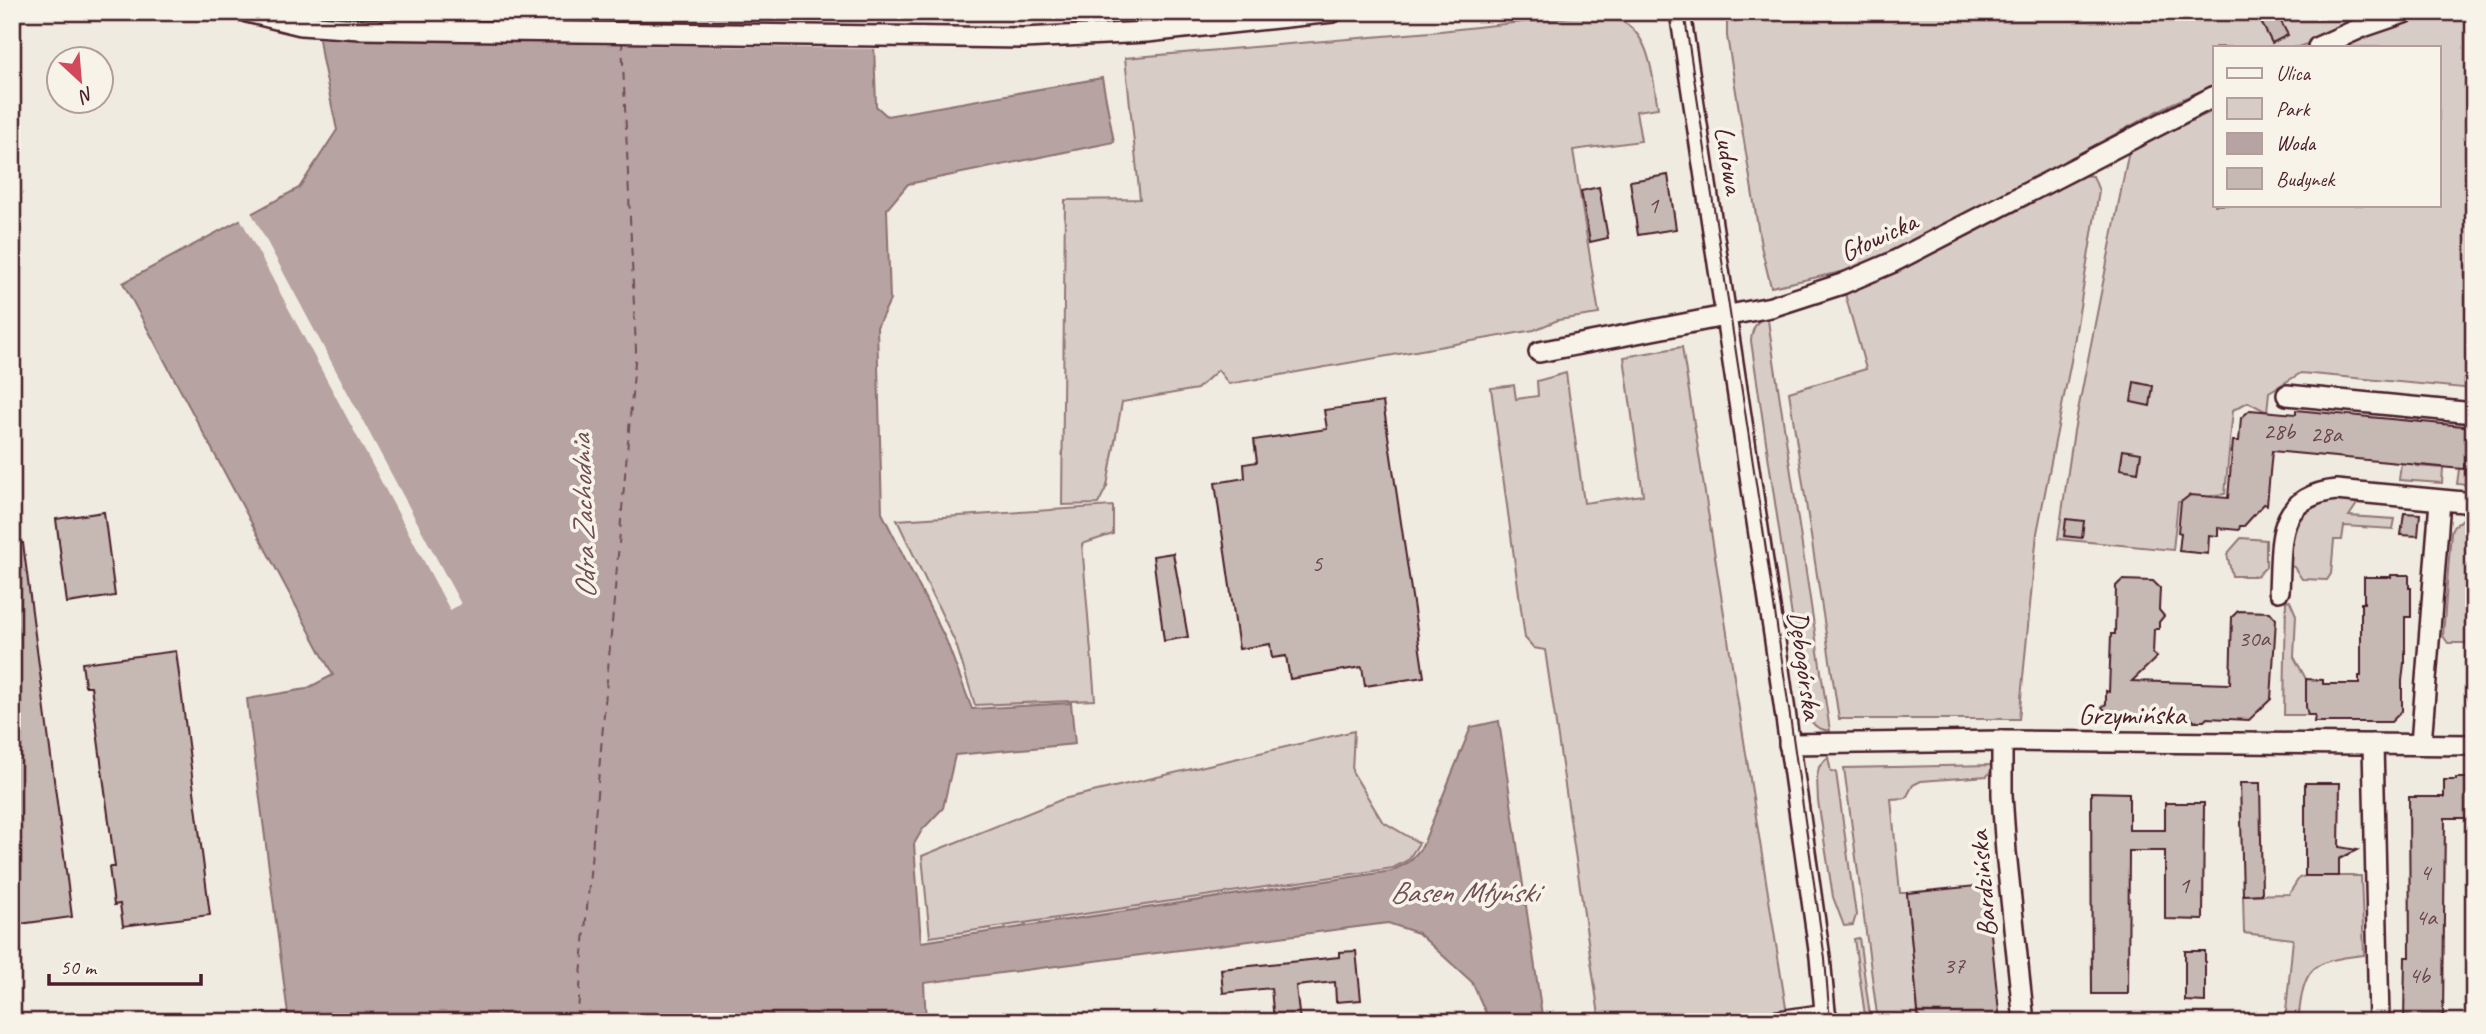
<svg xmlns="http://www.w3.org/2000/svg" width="2486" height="1034" viewBox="0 0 2486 1034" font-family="Caveat,sans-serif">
	<rect width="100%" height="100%" fill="#f0ebe0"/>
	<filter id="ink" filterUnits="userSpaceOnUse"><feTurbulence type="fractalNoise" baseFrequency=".0143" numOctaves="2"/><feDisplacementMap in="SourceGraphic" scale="14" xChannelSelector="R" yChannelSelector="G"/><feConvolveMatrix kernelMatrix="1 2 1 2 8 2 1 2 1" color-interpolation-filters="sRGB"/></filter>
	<g filter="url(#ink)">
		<g fill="#d8cdc6" stroke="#917678" stroke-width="2">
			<path d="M1727,12H2474V389L2301,373L2269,392L2267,412L2248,402L2233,410L2225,494L2178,502L2173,550L2058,539L2074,431L2129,150L2215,110V205H2439V47H2314L2312,42L2299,47H2215V85L2171,104L1952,223L1855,269L1771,287L1761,246L1727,36Z"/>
			<path d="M1597,14C1604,16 1612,17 1619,20C1652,34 1652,78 1658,108L1636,111L1641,141L1573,150L1599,314L1558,320L1534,330L1229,384L1218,370L1197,389L1122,402L1107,486L1098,504L1062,505L1065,200L1140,199L1125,58L1431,32Z"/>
			<path d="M2080,175L2093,176L2099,191L2071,361L2037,533L2019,719H1839L1789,392L1866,369L1845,294L1921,259Z"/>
			<path d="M1767,314L1830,731C1816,729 1811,724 1806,711L1751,341C1752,328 1756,322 1767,314Z"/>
			<path d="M1682,347L1787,1014L1738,1022H1600L1545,650L1534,648L1525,638L1491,388L1514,385L1516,399L1538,396L1537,381L1566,373L1584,503L1643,495L1624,357Z"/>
			<path d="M2407,410L2419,416L2416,466L2443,468L2442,483L2399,480Z"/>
			<path d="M2460,462L2474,463V486L2457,484Z"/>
			<path d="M2326,499L2359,501L2349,516L2395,519L2393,529L2344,526L2342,540H2334L2331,574L2327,580L2302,579L2294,567L2288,565C2292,526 2290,519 2326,499Z"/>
			<path d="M1113,506V534L1082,544L1095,700L975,705L956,644L897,520Z"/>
			<path d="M2464,518H2474V621L2471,643H2448L2443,636L2451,532L2452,528Z"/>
			<path d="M2241,538L2266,540V567L2257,576H2232L2227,554Z"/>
			<path d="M2286,600L2290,601L2296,615L2294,657L2306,679L2308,715H2284Z"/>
			<path d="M1354,731L1352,771L1382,821L1419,843L1408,860L1393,868L930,937L922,856L1063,799Z"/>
			<path d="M1828,757L1831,772H1836L1856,915L1853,925L1844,926L1833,897L1818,801L1817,777L1819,767Z"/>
			<path d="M1992,765L1991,771L1987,776L1921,781L1913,785L1906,798L1891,799L1900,893H1907L1919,1022H1878L1844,768Z"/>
			<path d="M2305,876H2361L2364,955C2308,961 2304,968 2298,1022H2285L2293,939L2244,933L2243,895L2289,894L2299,878Z"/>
			<path d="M1859,938L1871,1022H1866L1854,939Z"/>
		</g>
		<path fill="#b7a4a2" stroke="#8b6f72" stroke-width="2" d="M315,12H873L876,106L887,116L1102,78L1114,142L908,184L887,209L890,300L877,327L882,513L946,640L972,709L1071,703L1075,744L955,755L943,808L922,830L914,844L921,942L1392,871L1409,862L1422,847L1471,727L1499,721L1543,1022H1490L1472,982L1418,933L1388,923L924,983L926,1022H289L247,699L306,689L333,675L123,283L299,188L337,130L322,59Z"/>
		<g fill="#f0ebe0">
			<path d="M311,12L877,21L878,49L339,40L315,38Z"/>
			<path d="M250,210L461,604L450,610L239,216Z"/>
		</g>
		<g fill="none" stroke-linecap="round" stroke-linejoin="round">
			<g stroke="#704e55" stroke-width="2" stroke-dasharray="9 7" stroke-linecap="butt">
				<path d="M621,12V25"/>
				<path d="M577,1022L636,350L622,41"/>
			</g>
		</g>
		<g fill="#c6b8b3" stroke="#4a1f2b" stroke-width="2">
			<path d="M2271,12H2276L2288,35L2272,43L2259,18Z"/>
			<path d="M1668,175L1676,229L1638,235L1630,181Z"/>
			<path d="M1599,187L1608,238L1590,242L1581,191Z"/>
			<path d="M2134,382L2153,386L2150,406L2131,402Z"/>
			<path d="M1383,402L1424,677L1365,686L1362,667L1290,679L1286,656L1272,658L1270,644L1239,649L1215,483L1245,478L1244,464L1257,462L1254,440L1327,429L1324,410Z"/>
			<path d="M2250,410L2296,414V410L2474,427V465L2464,464V469L2451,468L2272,451L2267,505L2264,504L2244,526H2240L2239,530L2218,528V536L2209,535L2208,554L2179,551L2181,533L2178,532L2181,502L2190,495L2228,498L2233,441H2239L2241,418Z"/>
			<path d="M2123,450L2141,453L2138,472L2120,469Z"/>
			<path d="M104,512L115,596L67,603L56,519Z"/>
			<path d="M2404,513L2420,514L2418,536L2401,535Z"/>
			<path d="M2066,519L2084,521L2082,538L2064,536Z"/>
			<path d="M12,543H23L72,917L12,925Z"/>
			<path d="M1173,553L1188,637L1164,641L1153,556Z"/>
			<path d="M2391,575H2409V588H2411V617H2405V663H2404L2402,681V711L2391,722H2314L2315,715H2308L2306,707V679L2323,680V684H2359V676H2361V603H2364V577H2391Z"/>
			<path d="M2122,580L2153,581L2160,588L2159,610L2164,616L2159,622V629H2154L2153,654L2157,657L2132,681L2230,684L2232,617L2238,611L2270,612L2276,619L2271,699L2249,720L2207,718L2204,721H2194L2191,718L2144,717V720L2112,719L2102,707L2106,704V691L2109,692L2111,634H2115L2116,586Z"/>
			<path d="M176,651L210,915L123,926L120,904L114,905L109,867H115L91,686H85L82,663Z"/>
			<path d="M2456,778H2474V818H2445L2443,1016H2440V1022H2404L2405,957H2410L2409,797H2444V780H2456Z"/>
			<path d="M2240,783H2260L2262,894L2243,895Z"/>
			<path d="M2305,783H2340L2339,847L2357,850L2339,859V876H2305Z"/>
			<path d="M2091,792L2129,793V830H2165V803H2204L2203,920L2165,919V851H2129L2128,994H2092Z"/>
			<path d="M1986,885L2000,1022H1919L1907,893Z"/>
			<path d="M1356,951L1361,1000L1336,1002L1335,982L1296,986L1300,1022H1274L1271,988L1223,993L1221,969L1339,957V952Z"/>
			<path d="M2185,951H2205V1002L2185,1001Z"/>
		</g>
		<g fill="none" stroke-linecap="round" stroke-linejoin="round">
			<defs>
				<g id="minor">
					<path d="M247,12L301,25L360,29L1023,38L1147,32L1333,12"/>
					<path d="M1680,12L1774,634L1820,957L1826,1022"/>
					<path d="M2318,47L2363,27L2407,12"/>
					<path d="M1539,352L1771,307L1842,284L1891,263L2215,96"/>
					<path d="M2287,395L2474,413"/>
					<path d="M2279,591C2282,543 2274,497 2336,490L2474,503"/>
					<path d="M2002,741V795L2006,852L2024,1022"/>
					<path d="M1789,744L2002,741L2474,745"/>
					<path d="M2373,744L2379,1022"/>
					<path d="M2421,744L2440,501"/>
					<path d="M1772,1022L1826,1014"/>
				</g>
			</defs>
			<use href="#minor" stroke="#4a1f2b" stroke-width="24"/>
			<use href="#minor" stroke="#f7f3e8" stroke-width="19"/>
			<path stroke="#4a1f2b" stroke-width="2" d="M1684,12L1763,529L1825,959L1830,1022"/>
		</g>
	</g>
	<g text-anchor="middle" stroke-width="7" stroke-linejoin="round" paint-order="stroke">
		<g font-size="24" fill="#69454d">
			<text x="1653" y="213">1</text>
			<text x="2279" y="439">28b</text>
			<text x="2326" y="442">28a</text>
			<text x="1317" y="571">5</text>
			<text x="2254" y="646">30a</text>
			<text x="2425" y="880">4</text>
			<text x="2184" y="893">1</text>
			<text x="2426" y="925">4a</text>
			<text x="1954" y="973">37</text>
			<text x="2419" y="983">4b</text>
		</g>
		<g font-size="28" fill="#4a1f2b" stroke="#f7f3e8">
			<text transform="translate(1730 160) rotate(81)" y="10">Ludowa</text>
			<text transform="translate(1878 236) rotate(-25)" y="10">Głowicka</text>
			<text transform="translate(1806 665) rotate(82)" y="10">Dębogórska</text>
			<text x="2132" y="724">Grzymińska</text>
			<text transform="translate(1982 884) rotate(-95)" y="10">Bardzińska</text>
		</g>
		<g font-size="30" font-style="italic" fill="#704e55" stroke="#f7f3e8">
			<text transform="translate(583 517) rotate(-92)" y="10">Odra Zachodnia</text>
			<text x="1464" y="902">Basen Młyński</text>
		</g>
	</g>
	<rect width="2486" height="1034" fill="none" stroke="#f7f3e8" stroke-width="42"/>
	<rect x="21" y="21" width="2444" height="992" fill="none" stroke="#4a1f2b" stroke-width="2.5" filter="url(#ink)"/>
	<rect x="2213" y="46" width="228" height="161" fill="#f7f3e8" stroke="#b29e9c" stroke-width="2"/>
	<rect x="2227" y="68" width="35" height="10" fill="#f7f3e8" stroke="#b29e9c" stroke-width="2"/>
	<text x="2276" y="80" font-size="21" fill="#4a1f2b">Ulica</text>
	<rect x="2227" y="98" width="35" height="21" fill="#d8cdc6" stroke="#b29e9c" stroke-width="2"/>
	<text x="2276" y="116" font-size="21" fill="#4a1f2b">Park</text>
	<rect x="2227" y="133" width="35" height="21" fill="#b7a4a2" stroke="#b29e9c" stroke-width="2"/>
	<text x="2276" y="150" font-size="21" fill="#4a1f2b">Woda</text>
	<rect x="2227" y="168" width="35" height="21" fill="#c6b8b3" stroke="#b29e9c" stroke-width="2"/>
	<text x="2276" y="186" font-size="21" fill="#4a1f2b">Budynek</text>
	<g transform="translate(80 80) rotate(154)"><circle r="33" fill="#f7f3e8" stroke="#b29e9c" stroke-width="2"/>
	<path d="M0-5L12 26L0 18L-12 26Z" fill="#d1495b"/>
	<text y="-10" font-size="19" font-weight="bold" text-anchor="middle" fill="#4a1f2b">N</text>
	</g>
	<path d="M49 974v10h152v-10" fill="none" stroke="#4a1f2b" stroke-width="3.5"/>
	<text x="60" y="974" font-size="21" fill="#4a1f2b" stroke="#f7f3e8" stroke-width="5" paint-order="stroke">50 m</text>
</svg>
